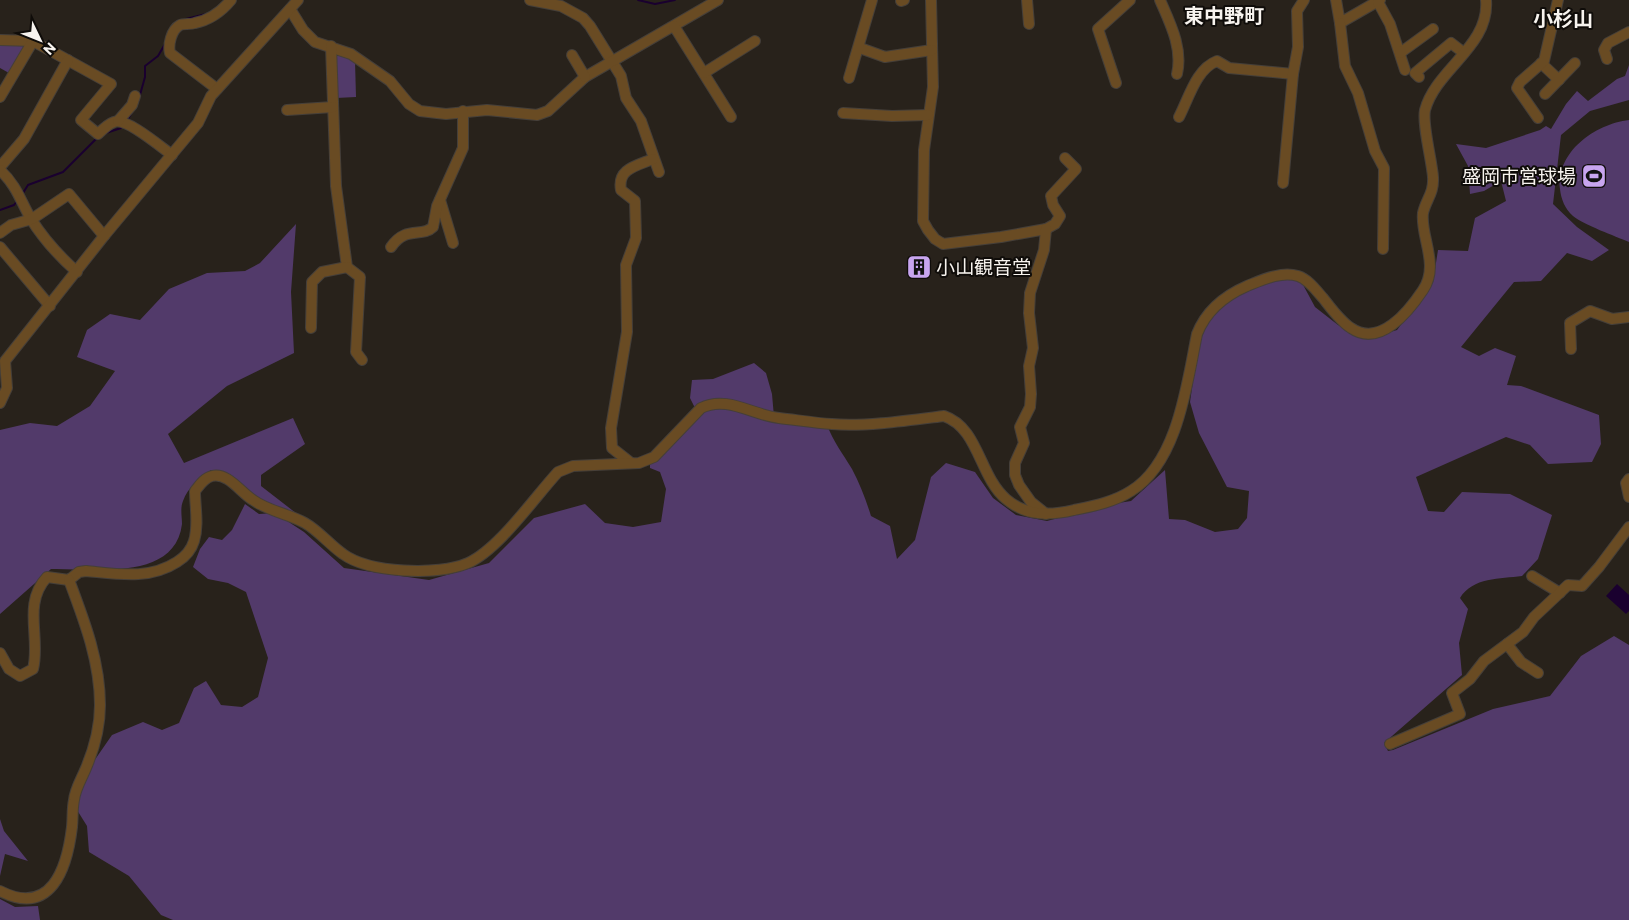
<svg xmlns="http://www.w3.org/2000/svg" width="1629" height="920" viewBox="0 0 1629 920" font-family="Commissioner,'Noto Sans JP',sans-serif">
	<rect width="100%" height="100%" fill="#28221b"/>
	<g fill="#523a6a">
		<path d="M21,43L24,48L9,73L0,68V44Z"/>
		<path d="M334,56H347L355,61L356,97L336,98Z"/>
		<path d="M1629,65V100L1590,111L1561,135L1553,204L1577,227L1609,250L1592,261L1567,253L1541,281L1514,282L1461,347L1479,356L1495,348L1516,356L1507,385L1521,386L1599,415L1601,444L1592,462L1548,464L1530,445L1506,437L1416,477L1428,511L1444,512L1462,492L1510,494L1552,515L1538,559L1522,576C1500,579 1473,577 1460,598L1468,609L1459,643L1462,675L1384,743L1388,751L1393,750L1493,709L1550,696L1581,656L1614,636L1629,645V920H173L161,915L129,876L89,852L87,826L77,810L79,791L94,761L112,735L143,722L162,730L179,723L194,688L206,681L221,705L242,707L258,697L268,658L246,592L228,583L208,579L193,567L200,549L209,537L222,540L232,530L245,504L259,514L275,513L304,532L344,568L429,580L489,563L534,518L585,504L605,523L633,527L661,522L666,489L660,472L650,468V458L697,412L690,398L692,380L713,379L754,363L766,373L772,394L774,417L827,425C833,441 843,454 852,469C860,484 866,500 871,516L890,526L897,559L915,540L931,477L946,463L975,472L993,498L1016,515L1047,521L1106,505L1131,501L1165,470L1169,519L1185,520L1215,532L1238,529L1247,518L1249,491L1227,487L1199,433L1190,402L1198,346L1208,322L1223,301L1278,278L1301,281L1315,307L1338,325L1370,338L1397,330L1433,282L1438,250L1468,251L1475,218L1506,201L1501,181L1484,191L1470,194L1468,166L1456,144L1486,148L1540,130L1546,126L1551,129L1566,104L1577,91L1588,101L1617,79L1625,76Z"/>
		<path d="M1629,120V242C1615,236 1584,225 1573,216C1565,209 1561,199 1560,189C1556,152 1595,124 1629,120Z"/>
		<path d="M296,224L291,292L294,353L227,386L168,434L184,463L293,418L305,444L261,475V486L323,534L255,499L222,472L211,470C199,479 188,487 183,501C180,508 182,517 182,524C175,582 93,568 51,569L0,614V430L30,423L57,426L90,406L115,371L77,357L87,330L110,314L140,320L169,289L207,273L245,271L260,263Z"/>
		<path d="M0,819L4,831L28,861L5,854L0,876Z"/>
		<path d="M0,899L15,907L38,906L40,920H0Z"/>
	</g>
	<path fill="#1a002f" d="M1617,584L1629,595V611L1626,614L1606,596Z"/>
	<g fill="none" stroke-linecap="round" stroke-linejoin="round">
		<g stroke="#1a002f" stroke-width="2">
			<path d="M638,0L655,4L675,0"/>
			<path d="M186,19L206,14"/>
			<path d="M138,102L145,77V66L158,56L165,44"/>
			<path d="M128,119L132,112"/>
			<path d="M103,134L121,128"/>
			<path d="M23,193L28,185L63,172L97,138"/>
			<path d="M0,210L14,205L17,201"/>
		</g>
		<defs>
			<g id="minor">
				<path d="M530,0L561,6L583,18L590,26L621,76L626,98L641,121L659,172"/>
				<path d="M931,0L933,87L924,150L923,221L928,230L935,239L943,244L1001,237L1046,229L1055,224L1060,216L1053,205L1051,196L1076,169L1065,158"/>
				<path d="M1027,0L1029,24"/>
				<path d="M1160,0C1170,23 1183,48 1177,74"/>
				<path d="M1336,0L1340,23L1380,0"/>
				<path d="M901,1L904,0"/>
				<path d="M1378,2L1390,24L1405,70"/>
				<path d="M290,9L303,30L315,42L351,54L390,81L409,104L420,111L446,114L487,110L537,115L548,111L585,77L718,0"/>
				<path d="M1340,23L1345,66L1358,93L1375,151L1384,168L1383,249"/>
				<path d="M674,26L731,117"/>
				<path d="M0,40L33,41L111,84L81,120L98,134C102,130 108,124 114,122C126,117 162,148 172,155"/>
				<path d="M331,46L336,186L347,267L360,277L356,352L362,360"/>
				<path d="M860,48L885,57L932,50"/>
				<path d="M1400,53L1433,29"/>
				<path d="M572,55L585,77"/>
				<path d="M1607,59L1604,50L1608,43L1629,32"/>
				<path d="M1541,63L1559,80"/>
				<path d="M704,73L755,41"/>
				<path d="M1419,77L1415,73L1451,43L1464,53"/>
				<path d="M849,78L872,0"/>
				<path d="M1116,83L1098,29L1130,0"/>
				<path d="M217,89L170,53C168,45 171,30 180,25C184,23 190,25 195,23C210,20 221,12 231,0"/>
				<path d="M1545,94L1575,63"/>
				<path d="M0,97L33,41"/>
				<path d="M287,110L333,107"/>
				<path d="M843,113L892,116L928,115"/>
				<path d="M1179,117C1189,98 1196,69 1217,61L1229,68L1293,74"/>
				<path d="M1538,118L1517,88L1520,82L1544,61L1558,0"/>
				<path d="M118,121L132,105L135,96"/>
				<path d="M0,167L24,139L68,60"/>
				<path d="M0,170C17,186 20,200 31,219C43,238 60,257 77,272"/>
				<path d="M1283,183L1293,74L1298,47L1297,11L1304,0"/>
				<path d="M440,200L453,243"/>
				<path d="M1046,229L1044,250L1030,293L1029,313L1033,348L1029,366L1031,394L1030,407L1020,427L1024,443L1015,463V475L1019,485L1031,502L1046,514"/>
				<path d="M0,233L11,225L32,219L69,194L104,236"/>
				<path d="M0,247L50,306"/>
				<path d="M391,247C406,225 422,238 433,227L437,206L463,148V111"/>
				<path d="M311,328L312,282L322,272L347,267"/>
				<path d="M1571,349L1570,323L1590,311L1612,319L1629,317"/>
				<path d="M0,403L7,388L5,361L104,236L198,123L211,96L298,0"/>
				<path d="M631,463L612,448L611,428L627,332L626,265L636,238L635,201L621,190C617,169 636,166 653,159"/>
				<path d="M1629,479L1626,483L1629,497"/>
				<path d="M1532,576L1560,593"/>
				<path d="M1507,644L1521,662L1538,673"/>
				<path d="M0,653L9,669L20,676L33,669C41,638 22,604 47,577L69,580L79,572L86,571C118,574 149,580 177,562C185,557 191,551 194,541C199,525 195,507 195,491C199,486 204,478 212,476C228,472 241,493 253,500C268,511 289,514 305,523C319,531 330,545 343,554C369,573 438,576 468,563C499,549 534,498 558,472L573,466L639,463L654,457L701,408C727,395 752,415 779,418C797,420 815,423 832,424C864,427 912,420 944,416C979,428 979,476 1006,499C1026,516 1049,516 1074,510C1093,506 1114,502 1131,491C1178,462 1187,383 1197,334C1206,311 1224,296 1247,286C1262,280 1281,271 1298,276C1308,279 1316,290 1323,298C1331,308 1340,321 1351,328C1380,348 1409,311 1423,290C1440,265 1420,236 1423,213C1426,199 1434,194 1433,177C1432,161 1422,124 1425,110C1436,69 1490,46 1486,0"/>
				<path d="M1390,744L1460,714L1452,693L1470,679L1484,661L1523,632L1534,617L1568,585L1582,586L1599,567L1629,527"/>
				<path d="M0,891C51,917 67,869 72,827C73,818 72,809 74,800C75,789 82,778 86,768C94,749 100,726 100,705C100,661 84,620 69,580"/>
			</g>
		</defs>
		<use href="#minor" stroke="#453f39" stroke-width="12"/>
		<use href="#minor" stroke="#694b23" stroke-width="10"/>
	</g>
	<defs>
		<symbol id="stadium-square" viewBox="-11 -11 22 22"><rect x="-9" y="-9" width="18" height="18" rx="4" fill="#c8a5ef" stroke="#0f0c09"/><path d="M0-5a6.5 5 0 1 0 0 10a6.5 5 0 1 0 0-10ZM-3.5-1.8h7v3.6h-7Z" fill="#111"/></symbol>
		<symbol id="building-square" viewBox="-11 -11 22 22"><rect x="-9" y="-9" width="18" height="18" rx="4" fill="#c8a5ef" stroke="#0f0c09"/><path d="M-4-6H4V6H1V3H-1V6H-4ZM-2.5-4.3h1.7v1.8h-1.7ZM.8-4.3h1.7v1.8H.8ZM-2.5-1h1.7V.8h-1.7ZM.8-1h1.7V.8H.8Z" fill="#111"/></symbol>
	</defs>
	<g fill-rule="evenodd">
		<use href="#stadium-square" x="1580" y="162" width="28" height="28"/>
		<use href="#building-square" x="905" y="253" width="28" height="28"/>
	</g>
	<g text-anchor="middle" stroke-width="4" stroke-linejoin="round" paint-order="stroke">
		<g font-size="19" fill="#f7f3ee" stroke="#0f0c09" text-anchor="end">
			<text x="1576" y="183">盛岡市営球場</text>
			<text x="936" y="274" text-anchor="start">小山観音堂</text>
		</g>
		<g font-size="20" font-weight="bold" fill="#f7f3ee" stroke="#0f0c09">
			<text x="1224" y="23">東中野町</text>
			<text x="1563" y="26">小杉山</text>
		</g>
	</g>
	<g transform="translate(40 40) rotate(133)" stroke="#0f0c09" stroke-width="4" paint-order="stroke">
	<path d="M0-4L9 19L0 12L-9 19Z" fill="#f7f3ee"/>
	<text y="-8" font-size="14" font-weight="bold" text-anchor="middle" fill="#f7f3ee">N</text>
	</g>
</svg>
